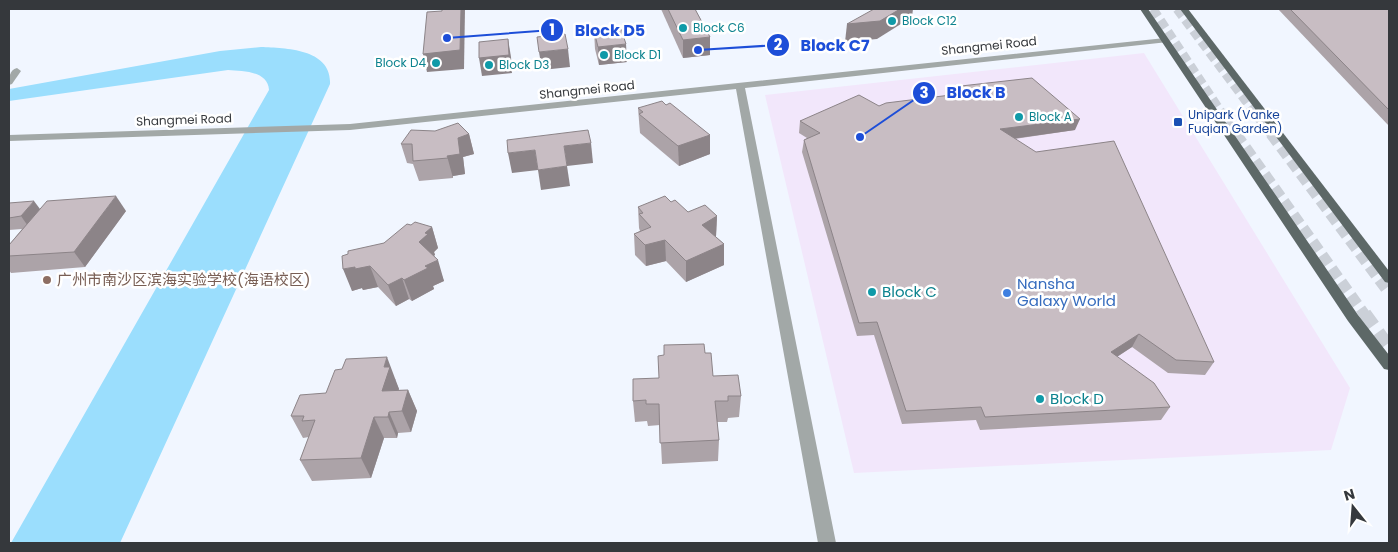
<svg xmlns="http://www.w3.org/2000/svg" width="1398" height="552" viewBox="0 0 1398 552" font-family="Poppins,'Noto Sans SC',sans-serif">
	<rect width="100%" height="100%" fill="#f1f6ff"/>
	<path fill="#f2e7fb" d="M1144,53L1350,388L1331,450L854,473L765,95Z"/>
	<path fill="#9bdefd" d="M261,47C286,48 332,49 330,84L120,543H11L269,90C268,71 243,71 228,70L9,101V89L220,51Z"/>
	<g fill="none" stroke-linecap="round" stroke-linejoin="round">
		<g stroke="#cbd0d8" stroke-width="9" stroke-dasharray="9 4.5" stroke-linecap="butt">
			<path d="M1153,9L1237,136"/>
			<path d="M1177,9L1272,136"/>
		</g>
		<g stroke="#cbd0d8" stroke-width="11" stroke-dasharray="11 5.5" stroke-linecap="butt">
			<path d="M1236,134L1365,315"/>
			<path d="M1271,134L1389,293"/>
		</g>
		<path stroke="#cbd0d8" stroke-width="15" stroke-dasharray="15 8" stroke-linecap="butt" d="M1364,314L1389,349"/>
		<g fill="#a2a8a7" fill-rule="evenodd">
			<path d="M1165,38H1168V42L745,88L836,543H818L736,89L350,130L9,141V135L350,124Z"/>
			<path d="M17,68L21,71L12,84L9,85C9,78 9,70 17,68Z"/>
		</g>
		<g fill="#5d6867" fill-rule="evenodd">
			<path d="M1140,9H1148L1358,315L1389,355V370L1384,369L1348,321Z"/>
			<path d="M1180,9H1188L1389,271V283L1385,282Z"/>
		</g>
	</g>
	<g fill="#aca3a8">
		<path d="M661,9H695L710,37V55L683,58Z"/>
		<path d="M1278,9H1389V126Z"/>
		<path d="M594,31L627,62L599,65L595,49Z"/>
		<path d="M961,86L1075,130L1015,139L1214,362L1205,375L1168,373L1132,347L1117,357L1170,407L1161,420L980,430L976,420L902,424L874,335L857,336L802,152L804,140L807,138L799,133L800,121L959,94Z"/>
		<path d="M638,108L710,135V154L679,166L640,133Z"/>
		<path d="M469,134L474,154L463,157L465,174L453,176V178L419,181L413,164L407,163L401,144Z"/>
		<path d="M671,202L688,212L717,216L716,236V237L724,244V265L686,282L666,261L646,266L635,255L634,234L640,231L639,228L638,207Z"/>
		<path d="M9,203L40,209L126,211L85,267L11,273L9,270V245L22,229L9,230Z"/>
		<path d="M411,225L432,227L438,248L434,252L435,255H434L444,281L433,286L434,289L412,301L409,299L396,306L378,287L363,290L362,288L352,291L348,254L384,243Z"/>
		<path d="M705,353L713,376L741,396L739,417L728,418L727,422H717L719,440L718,461L662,464L660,425L648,426L647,421L635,422L633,401L659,378L664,355Z"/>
		<path d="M396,379L395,380L399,389L398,390H408L417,411L411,432L398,433L397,438H384L371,478L312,481L300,460L309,437L303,438L291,416L326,393Z"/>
	</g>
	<g fill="#8c8488">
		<path d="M461,9H465L464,69L427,72L423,54Z"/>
		<path d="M900,9H913L912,17L877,39L845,42L847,24Z"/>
		<path d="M710,37V55L683,58V40Z"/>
		<path d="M508,39L511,57L512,73L482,76L479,58Z"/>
		<path d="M626,44L627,62L599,65L598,47Z"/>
		<path d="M568,49L570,67L542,70L539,52Z"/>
		<path d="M1080,119L1075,130L996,141L1000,129Z"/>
		<path d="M469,134L474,154L463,157L465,174L453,176V178L447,156L458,138Z"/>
		<path d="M710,135V154L679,166L678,146Z"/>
		<path d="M591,143L593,163L567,166L564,146Z"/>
		<path d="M535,150L538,170L512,173L508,153Z"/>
		<path d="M567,166L570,186L541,190L538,170Z"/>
		<path d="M116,196L126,211L85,267L74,252Z"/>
		<path d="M34,201L43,213L30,229L21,216Z"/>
		<path d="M717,216L716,236L702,246V225Z"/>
		<path d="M432,227L438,248L434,252L435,255L426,263L419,242L425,233Z"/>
		<path d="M665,240L666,261L646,266L645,245Z"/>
		<path d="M724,244V265L686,282V261Z"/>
		<path d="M438,260L444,281L433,286L434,289L412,301L404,280L425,266Z"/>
		<path d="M370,266L378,287L363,290L362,288L352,291L343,269L355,267Z"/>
		<path d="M402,278L409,299L396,306L388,285Z"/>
		<path d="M1139,334L1132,347L1104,365L1111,352Z"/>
		<path d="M387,357L399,389L392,412L382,391L384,367Z"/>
		<path d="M408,390L417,411L411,432L402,411Z"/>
		<path d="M389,412L398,433L397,438L388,417Z"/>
		<path d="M374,417L384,438L371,478L361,458Z"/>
	</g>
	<g fill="#c8bdc3" stroke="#8c8488">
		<path d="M442,9H461L460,50L423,54L427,12L442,11Z"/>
		<path d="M668,9H695L710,37L683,40Z"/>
		<path d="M874,9H900L880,21L847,24Z"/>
		<path d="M1290,9H1389V110Z"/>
		<path d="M621,29L626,44L598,47L594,31Z"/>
		<path d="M565,34L568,49L539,52L537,37Z"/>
		<path d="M508,39L509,55L479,58V42Z"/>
		<path d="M1032,78L1080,119L1000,129L1036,152L1114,141L1214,362L1176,360L1139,334L1111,352L1154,383L1170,407L985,417L981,407L906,411L877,322L859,323L804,140L820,133L800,121L859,95L879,106L886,103L967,93L961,86Z"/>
		<path d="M662,101L666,105L670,103L710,135L678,146L639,114L643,112L638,108Z"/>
		<path d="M458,123L469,134L458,138L460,154L447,156L448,158L413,161L412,144H401L411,130L435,131Z"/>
		<path d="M588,130L591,143L564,146L567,166L538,170L535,150L508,153L507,140Z"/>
		<path d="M116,196L74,252L9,256V245L47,201Z"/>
		<path d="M665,196L671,202L675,200L688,212L705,205L717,216L702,225L724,244L686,261L665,240L645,245L634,234L651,227L639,214L643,213L638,207Z"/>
		<path d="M34,201L21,216L9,218V203Z"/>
		<path d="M415,222L432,227L425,233L428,234L419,242L438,260L425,266L428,268L404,280L402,278L388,285L370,266L355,269V267L343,269L342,256L348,254V251L384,243L407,224L411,225Z"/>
		<path d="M704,344L705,353H711L713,376L738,375L741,396H728V401H715L719,440L660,443L659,404H646V400L633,401V379L659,378L658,356L664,355V345Z"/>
		<path d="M387,357L384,367H390L382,391L408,390L402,411L389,412L388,417H374L361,458L300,460L315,420L302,421L304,416H291L300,395L326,393L335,370L342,369L346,359Z"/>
	</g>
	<g fill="#0f9aa8" stroke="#fff" stroke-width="2">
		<circle cx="892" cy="21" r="5"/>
		<circle cx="683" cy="28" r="5"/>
		<circle cx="604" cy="55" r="5"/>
		<circle cx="436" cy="63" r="5"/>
		<circle cx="489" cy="65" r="5"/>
		<circle cx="1019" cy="117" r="5"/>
		<circle cx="872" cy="292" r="5"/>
		<circle cx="1040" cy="399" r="5"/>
	</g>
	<rect fill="#1a4fb4" stroke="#fff" stroke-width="2" x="1173" y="117" width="10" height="10" rx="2.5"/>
	<circle fill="#8d6e63" stroke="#fff" stroke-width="2" cx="47" cy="280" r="5"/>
	<circle fill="#3f7fe0" stroke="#fff" stroke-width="2" cx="1007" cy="293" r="5"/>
	<g text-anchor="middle" stroke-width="5" stroke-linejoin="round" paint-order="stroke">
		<g font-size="12" fill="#0d838f" stroke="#fff" text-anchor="start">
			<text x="902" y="25">Block C12</text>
			<text x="693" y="32">Block C6</text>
			<text x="614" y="59">Block D1</text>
			<text x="426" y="67" text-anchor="end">Block D4</text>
			<text x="499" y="69">Block D3</text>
			<text x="1029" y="121">Block A</text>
		</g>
		<g font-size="12" fill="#35383c" stroke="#fff">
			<text transform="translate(989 46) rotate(-6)" y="4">Shangmei Road</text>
			<text transform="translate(587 90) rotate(-6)" y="4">Shangmei Road</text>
			<text transform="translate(184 120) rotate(-2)" y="4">Shangmei Road</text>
		</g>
		<g font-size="12" fill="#164399" stroke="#fff" text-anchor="start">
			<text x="1188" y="119">Unipark (Vanke<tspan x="1188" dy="14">Fuqian Garden)</tspan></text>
		</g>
		<g font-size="15" fill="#785e54" stroke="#fff" text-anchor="start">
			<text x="57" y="285">广州市南沙区滨海实验学校(海语校区)</text>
		</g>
		<g font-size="15" fill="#366cbe" stroke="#fff" text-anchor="start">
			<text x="1017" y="289">Nansha<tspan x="1017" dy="17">Galaxy World</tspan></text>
		</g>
		<g font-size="15" fill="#0d838f" stroke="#fff" text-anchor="start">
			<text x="882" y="297">Block C</text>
			<text x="1050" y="404">Block D</text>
		</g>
	</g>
	<path fill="none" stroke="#1d4ed8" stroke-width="2" d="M447 38L552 30M698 50L778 45M860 137L924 93"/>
	<g fill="#1d4ed8" stroke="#fff" stroke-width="2">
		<circle cx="447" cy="38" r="5"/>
		<circle cx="698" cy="50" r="5"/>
		<circle cx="860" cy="137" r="5"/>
		<circle cx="552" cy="30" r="12"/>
		<circle cx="778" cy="45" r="12"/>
		<circle cx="924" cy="93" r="12"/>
	</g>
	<g font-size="15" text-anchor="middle" font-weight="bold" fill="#fff">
		<text x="552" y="35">1</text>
		<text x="778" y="50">2</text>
		<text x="924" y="98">3</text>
	</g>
	<g font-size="16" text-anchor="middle" font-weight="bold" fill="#1d4ed8" stroke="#fff" stroke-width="5" stroke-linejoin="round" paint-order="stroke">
		<text x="610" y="36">Block D5</text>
		<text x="835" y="51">Block C7</text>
		<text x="976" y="98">Block B</text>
	</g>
	<rect width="1398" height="552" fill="none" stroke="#35383c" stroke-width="20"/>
	<g transform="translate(1353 507) rotate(343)" stroke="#ffffff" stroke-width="4" paint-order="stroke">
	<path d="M0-4L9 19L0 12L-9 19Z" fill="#35383c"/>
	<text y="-8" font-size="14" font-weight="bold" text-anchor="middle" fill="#35383c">N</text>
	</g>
</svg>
